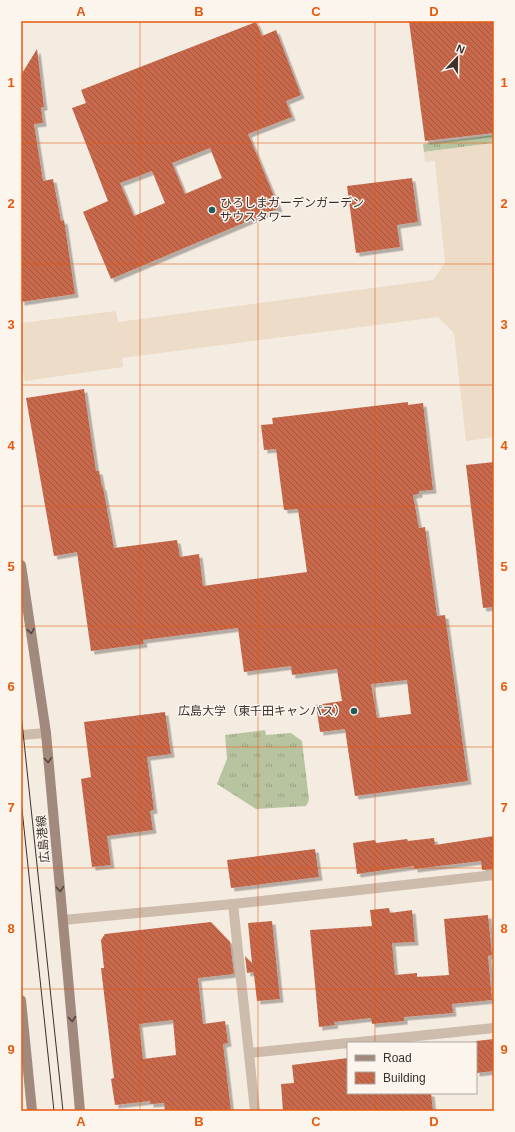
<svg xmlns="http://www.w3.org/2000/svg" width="515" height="1132" viewBox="0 0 515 1132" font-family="Arial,'Noto Sans JP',sans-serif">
	<defs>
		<pattern id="grass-tufts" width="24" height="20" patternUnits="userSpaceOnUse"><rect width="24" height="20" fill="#b8c4a0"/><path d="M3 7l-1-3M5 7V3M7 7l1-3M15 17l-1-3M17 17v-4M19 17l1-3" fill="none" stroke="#97a083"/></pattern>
		<pattern id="building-back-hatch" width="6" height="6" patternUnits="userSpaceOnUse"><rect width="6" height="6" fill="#c8694b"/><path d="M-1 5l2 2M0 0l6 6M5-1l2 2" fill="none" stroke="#a4573f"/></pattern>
		<filter id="shadow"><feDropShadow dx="3.5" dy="3.5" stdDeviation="0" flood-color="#0004"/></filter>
	</defs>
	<rect width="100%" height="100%" fill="#f4ebe1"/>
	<g fill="url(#grass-tufts)">
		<path d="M494,135V143L424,152L423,144Z"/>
		<path d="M265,730L266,735L291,733L302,741L309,800L306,806L256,809L217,784L227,759L225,735Z"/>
	</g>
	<path fill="#ecdcc8" d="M494,143V437L466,441L454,333L438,317L122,358L123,367L25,381L21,358V323L116,311L118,322L433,280L445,263L435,161L425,162L424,152Z"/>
	<g fill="url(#building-back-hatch)" fill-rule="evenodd" filter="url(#shadow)">
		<path d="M409,21H494V133L425,141Z"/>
		<path d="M256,22L262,36L276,30L301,95L286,101L292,117L248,134L279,208L111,279L83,212L108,201L72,108L86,103L81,90ZM210,148L222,178L185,194L172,163ZM152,171L165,203L134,216L120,183Z"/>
		<path d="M37,49L44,107H41L43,123L34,124L43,181L53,179L61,221L64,220L75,294L21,302V75Z"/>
		<path d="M412,178L418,222L397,225L400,247L356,253L347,186Z"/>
		<path d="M84,389L96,471H99L102,487H103L114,548L177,540L180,557L199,554L203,586L307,572L298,509L284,510L276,449L264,450L261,425L273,424L272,418L408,402V405L423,403L433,490L419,491V494L413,495L419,528L425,527L437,616L445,615L468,781L355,796L345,729L320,732L316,705L342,701L337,669L292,675L291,666L244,672L238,628L143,640L144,644L91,651L77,552L54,556L26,398ZM407,680L411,714L377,718L371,684Z"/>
		<path d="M494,462V607L483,608L466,465Z"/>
		<path d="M165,712L171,754L147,757L154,810L150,811L153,830L107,836L111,865L92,867L81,779L91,777L84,722Z"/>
		<path d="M494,836V869L482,870L481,861L414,869V866L357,874L353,843L375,840L376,843L407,839L408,841L434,838L435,845Z"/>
		<path d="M315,849L319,877L231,888L227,860Z"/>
		<path d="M389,908L390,913L412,910L415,942L392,943L395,975L417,973V977L449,975L444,919L488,915L492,955L488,956L492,1000L452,1004L453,1013L404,1017V1021L372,1024L371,1018L334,1022L335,1025L319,1027L310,930L372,926L370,910Z"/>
		<path d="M272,921L280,999L257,1001L254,975L253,972L247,973L245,956L252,963L248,923Z"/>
		<path d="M211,922L230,942L234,974L198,978L203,1024L225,1021L228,1043L223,1044L231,1111H165L164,1103L150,1104V1101L115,1105L111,1079L114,1078L101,968H104L101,940L105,934ZM173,1020L176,1055L143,1059L139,1024Z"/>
		<path d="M494,1039V1071L476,1073V1041Z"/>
		<path d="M348,1058V1093H431L433,1111H283L281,1084L294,1083L292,1065Z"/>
	</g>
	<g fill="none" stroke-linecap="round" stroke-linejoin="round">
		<g stroke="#cdbbac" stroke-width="10">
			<path d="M21,735L46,733"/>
			<path d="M233,904L255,1111"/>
			<path d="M63,920L233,904L494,875"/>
			<path d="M350,1043L494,1028"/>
			<path d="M249,1053L348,1043"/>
		</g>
		<g stroke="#a18a7d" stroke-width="10">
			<path d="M21,565L46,733L80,1111"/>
			<path d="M21,1000L32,1111"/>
		</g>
		<g stroke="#3b302b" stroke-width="1">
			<path d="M21,713L63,1111"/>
			<path d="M21,800L54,1111"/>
		</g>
	</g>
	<defs><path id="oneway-chevron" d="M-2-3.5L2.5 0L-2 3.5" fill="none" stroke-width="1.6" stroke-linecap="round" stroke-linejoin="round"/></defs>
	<g stroke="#544640">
		<use href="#oneway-chevron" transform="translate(31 631) rotate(81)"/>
		<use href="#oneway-chevron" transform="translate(48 760) rotate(86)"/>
		<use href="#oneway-chevron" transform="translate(60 889) rotate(85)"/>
		<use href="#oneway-chevron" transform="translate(72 1019) rotate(85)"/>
	</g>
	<path fill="none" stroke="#e8590c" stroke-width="1" stroke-opacity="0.55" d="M140,21V1111M258,21V1111M375,21V1043M21,143H494M21,264H494M21,385H494M21,506H494M21,626H494M21,747H494M21,868H494M21,989H494M375,1093V1111"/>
	<g fill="#1f5a5e" stroke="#fbf5ee" stroke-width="1.5">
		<circle cx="212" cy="210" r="4"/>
		<circle cx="354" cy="711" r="4"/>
	</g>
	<g text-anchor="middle" stroke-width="3" stroke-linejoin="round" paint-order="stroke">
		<g font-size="12" fill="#3b302b" stroke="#fbf5ee" text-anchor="start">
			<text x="220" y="207">ひろしまガーデンガーデン<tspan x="220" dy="14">サウスタワー</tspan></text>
			<text x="346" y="715" text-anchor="end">広島大学（東千田キャンパス）</text>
		</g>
		<g font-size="12" fill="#3b302b" stroke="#fbf5ee">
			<text transform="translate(43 839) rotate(-95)" y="4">広島港線</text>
		</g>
	</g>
	<rect width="515" height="1132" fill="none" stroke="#fbf5ee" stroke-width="44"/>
	<rect x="347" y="1042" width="130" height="52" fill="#fbf5ee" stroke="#aea6a0"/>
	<rect x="355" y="1055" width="20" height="6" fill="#a18a7d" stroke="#aea6a0"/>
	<text x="383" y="1062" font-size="12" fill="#3b302b">Road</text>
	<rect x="355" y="1072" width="20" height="12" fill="url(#building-back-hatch)" stroke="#aea6a0"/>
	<text x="383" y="1082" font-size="12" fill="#3b302b">Building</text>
	<g transform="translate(457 58) rotate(22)" stroke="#fbf5ee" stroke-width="3" paint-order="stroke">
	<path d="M0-3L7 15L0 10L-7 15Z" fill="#3b302b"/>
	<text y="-6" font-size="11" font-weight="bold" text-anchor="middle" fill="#3b302b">N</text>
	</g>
	<rect x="22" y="22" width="471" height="1088" fill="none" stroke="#e8590c" stroke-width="1.5"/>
	<g font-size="13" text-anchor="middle" font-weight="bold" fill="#e8590c">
		<text x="81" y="16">A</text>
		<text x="199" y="16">B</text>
		<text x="316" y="16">C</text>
		<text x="434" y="16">D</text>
		<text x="11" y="87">1</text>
		<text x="504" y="87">1</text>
		<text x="11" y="208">2</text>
		<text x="504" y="208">2</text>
		<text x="11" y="329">3</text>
		<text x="504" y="329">3</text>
		<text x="11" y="450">4</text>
		<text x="504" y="450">4</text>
		<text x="11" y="571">5</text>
		<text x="504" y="571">5</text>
		<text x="11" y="691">6</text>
		<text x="504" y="691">6</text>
		<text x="11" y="812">7</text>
		<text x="504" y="812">7</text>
		<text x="11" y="933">8</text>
		<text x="504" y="933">8</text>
		<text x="11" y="1054">9</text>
		<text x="504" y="1054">9</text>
		<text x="81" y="1126">A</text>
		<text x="199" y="1126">B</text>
		<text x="316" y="1126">C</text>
		<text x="434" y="1126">D</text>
	</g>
</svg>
